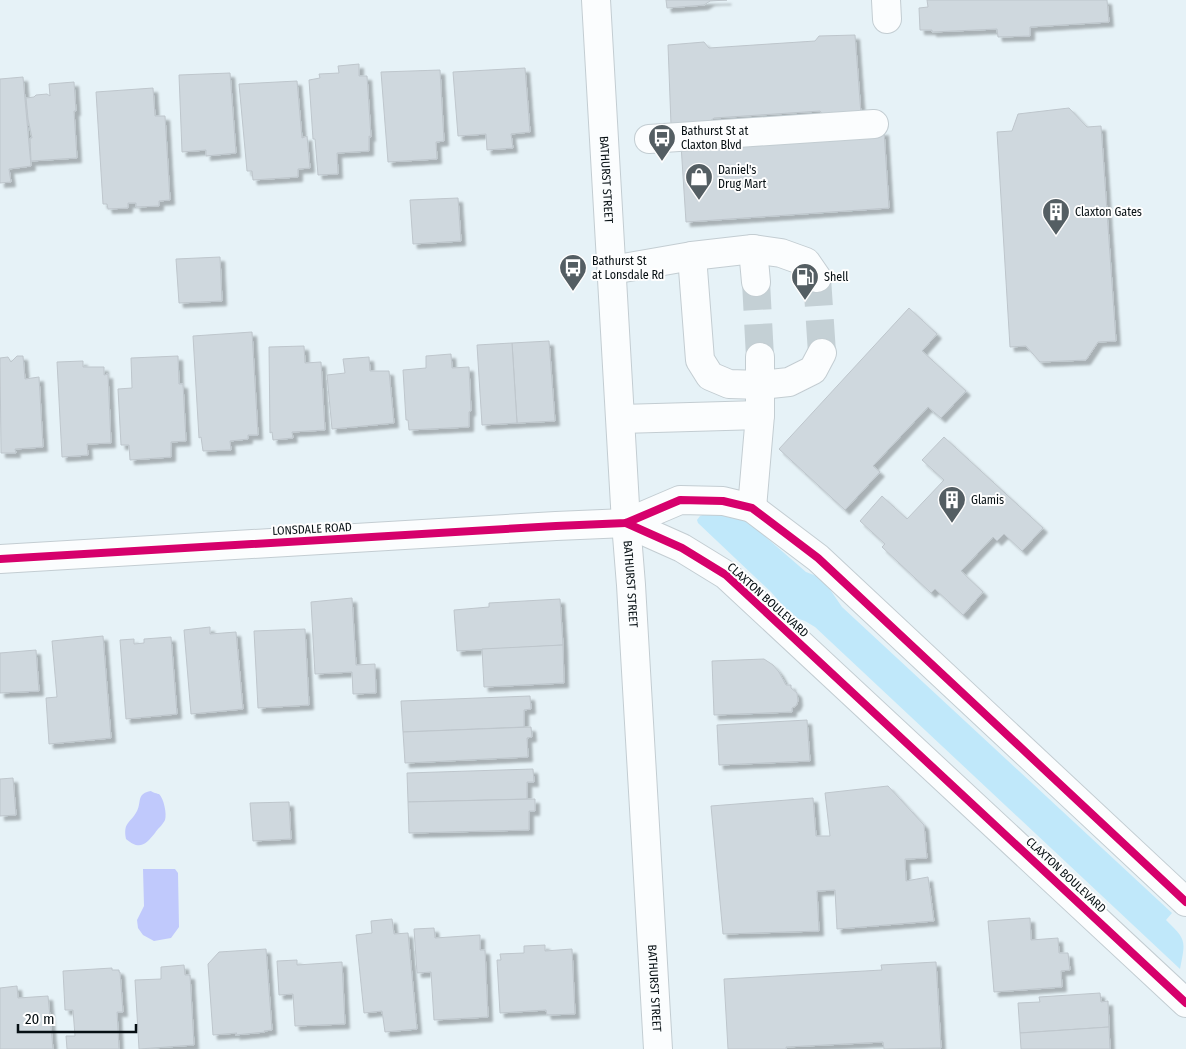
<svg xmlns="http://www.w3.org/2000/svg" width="1186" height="1049" viewBox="0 0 1186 1049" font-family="'Fira Sans Condensed',sans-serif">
	<defs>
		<filter id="shadow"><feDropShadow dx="4.5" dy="4.5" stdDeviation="1" flood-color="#0004"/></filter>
	</defs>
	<rect width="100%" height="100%" fill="#e6f2f7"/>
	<path fill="#c0e8fa" d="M707,513H724L741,518L760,532L806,572L819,577L827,585L842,607L1172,913L1166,920C1186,940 1186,939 1180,969L815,627L805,621L793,617L771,592L698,523L697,520L700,516Z"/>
	<g fill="#c0c9fc">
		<path d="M151,791C152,792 158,794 159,794C164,799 167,814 165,820C162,826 158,828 155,833C146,844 140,851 126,839C123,822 130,824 137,811C142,801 136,794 151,791Z"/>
		<path d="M143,869H175L178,873L179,927L171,938L154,941L143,935L138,928L137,920L144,906Z"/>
	</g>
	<g fill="#cfd8de" stroke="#bec6cc" filter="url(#shadow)">
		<path d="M666,0H727L710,1L704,5L667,8Z"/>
		<path d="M927,0H1107L1109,22L1030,27V36L998,37L997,29L932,32V30H920L919,8L928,7Z"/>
		<path d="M855,35L861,114L825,117L820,111L714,118L709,122L671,125L668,45L704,42L709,48L815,41L819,36Z"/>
		<path d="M359,64V76H367L371,137L369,136V151L337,153L338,174L318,175L315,139H313L309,80L320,78L319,74L339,73L338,66Z"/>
		<path d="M525,68L530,132L511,134L513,148L487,150L486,134L458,136L453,72Z"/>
		<path d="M440,70L444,141L436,142L437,159L388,162L381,72Z"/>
		<path d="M230,73L236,153L206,156V150L182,152L179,75Z"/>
		<path d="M23,77L31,166L9,169L11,182L0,183V79Z"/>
		<path d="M297,81L302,138L307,136L310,168L298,169V177L253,180L252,171H247L239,84Z"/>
		<path d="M74,82L76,111H74L77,158L31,161L30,138H32L28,119L26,98L34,97L36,95L47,94L50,96L49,84Z"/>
		<path d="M153,88L155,116H165L170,200L159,201V206L136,207V203H128V208L108,209L107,204H103L96,92Z"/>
		<path d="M1069,108L1087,127L1101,126L1116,341L1098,342L1086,360L1040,362L1026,346L1010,347L997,132L1012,131L1018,114Z"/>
		<path d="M884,131L889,208L686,222L681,145Z"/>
		<path d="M458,198L461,241L413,244L410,200Z"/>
		<path d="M220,257L222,301L179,303L176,259Z"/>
		<path d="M909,308L937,334L922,351L966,391L941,418L928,407L873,466L880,472L845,510L779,449Z"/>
		<path d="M252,332L258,435H248V439L230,441L231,450L203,451L201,437L199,438L193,336Z"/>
		<path d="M549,341L555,421L517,423L512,343Z"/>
		<path d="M512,343L517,423L482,425L477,345Z"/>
		<path d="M304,346L305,363L321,362L325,430L292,432L293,438L273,440L272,432L270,433L269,347Z"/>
		<path d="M451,354L452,368L469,367L471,411L469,412V427L409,430L408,420H406L403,370L426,368V356Z"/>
		<path d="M17,356H23L25,379L39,377L43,447L15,449L16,453H1L0,358L8,357L11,362Z"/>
		<path d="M178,356L179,384H183L186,441L171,442V457L130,460L129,445H121L118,389L132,388L131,358Z"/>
		<path d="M369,357L370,371H389L394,423L332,429L327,375L345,373L343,359Z"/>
		<path d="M83,361V367H104V375L108,374L111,443L87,444L88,455L62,457L57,362Z"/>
		<path d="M944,437L1043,528L1022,551L1004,534L997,541L993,537L961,571L983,592L963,615L935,589L931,593L882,547L885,544L860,521L882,496L907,519L944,480L922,460Z"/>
		<path d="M352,598L356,665L375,664L376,693L353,694L352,672L315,674L311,602Z"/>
		<path d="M560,599L563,645L457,651L454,610L489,607V603Z"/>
		<path d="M210,627V634L236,632L243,709L191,714L184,630Z"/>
		<path d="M305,629L309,705L258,708L254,631Z"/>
		<path d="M103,636L111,738L49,744L46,698L57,697L52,641Z"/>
		<path d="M171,637L177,714L126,719L120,640L134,639V644L144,643V639Z"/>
		<path d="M563,645L564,683L484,687L482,649Z"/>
		<path d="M36,650L39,691L0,693V653Z"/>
		<path d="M764,659L773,665L779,672L786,685H791V688L797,693L798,701L796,706L792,708V712L714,715L712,661Z"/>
		<path d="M530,696L531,709L524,710V727L403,732L401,701Z"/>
		<path d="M807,720L810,761L719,765L717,725Z"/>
		<path d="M531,727L532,737L527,738L528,757L405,763L403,732Z"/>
		<path d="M533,769L534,782H527V799L408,802L407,773Z"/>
		<path d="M13,778L16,815L0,816V779Z"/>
		<path d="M888,786L924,825L927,858L905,859L906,881L928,877L934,921L837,929L835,890L817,891L819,931L723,934L711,806L813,798L816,836H830L825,793Z"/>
		<path d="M535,799V811H529V830L409,833L408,802Z"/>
		<path d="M289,802L291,839L253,841L250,803Z"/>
		<path d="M1030,918L1031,940L1058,938L1059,953H1068L1070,970L1061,971L1062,987L994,992L988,921Z"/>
		<path d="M392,919L394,934L408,933L417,1029L385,1032L382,1011L364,1013L356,935L372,933L371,921Z"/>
		<path d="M434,928L435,938L480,935V950H485L488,1017L434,1020L431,972L417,973L414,929Z"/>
		<path d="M545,945V951L572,949L575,1014L547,1015L546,1010L500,1013L497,960H501L500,954L524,953V946Z"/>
		<path d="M266,949L272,1030L264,1031L265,1032L235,1035L237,1033L213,1035L208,964L219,952Z"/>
		<path d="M297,960V965L342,962L345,1024L295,1026L293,994L279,995L277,961Z"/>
		<path d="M936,962L941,1048L884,1049L883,1042L786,1047V1049H728L724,979L882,970L881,965Z"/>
		<path d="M184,965L185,975H190L194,1045L139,1049L135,980L161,979V967Z"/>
		<path d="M112,968V970H119V972H120L123,1012H117L119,1049H67L66,1036H75L73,1010H65L63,971Z"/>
		<path d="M17,986L18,998L48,996L53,1049H0V988Z"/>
		<path d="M1100,993L1101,1002L1108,1001L1109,1027L1020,1033L1018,1003L1040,1002L1039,997Z"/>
		<path d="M1109,1027L1110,1049H1021L1020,1033Z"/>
	</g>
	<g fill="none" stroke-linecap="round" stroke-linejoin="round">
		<g stroke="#c4d0d5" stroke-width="28" stroke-dasharray="28 14" stroke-linecap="butt">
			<path d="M817,278L822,353"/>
			<path d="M756,282L760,357"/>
		</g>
		<defs>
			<g id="minor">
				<path d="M886,0L887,19"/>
				<path d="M649,139L874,124"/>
				<path d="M753,249L756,282"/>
				<path d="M692,256L700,360L710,376L729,384L761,385L789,382L813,370L822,353"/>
				<path d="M612,270L692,256L753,249L781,253L806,262L817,278"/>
				<path d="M621,419L760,415"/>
				<path d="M752,508L760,415V357"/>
				<path d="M626,523L682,548L726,575L1186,1003"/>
				<path d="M0,559L556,526L626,523L680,500L723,501L752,508L818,558L1186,902"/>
			</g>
			<g id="major">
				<path id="s1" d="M596,0L626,523L631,585L658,1049"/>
			</g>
		</defs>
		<use href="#minor" stroke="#c3cdd2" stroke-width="30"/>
		<use href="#major" stroke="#c3cdd2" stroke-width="30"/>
		<use href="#minor" stroke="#fbfdfe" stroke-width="28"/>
		<use href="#major" stroke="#fbfdfe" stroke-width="28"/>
		<defs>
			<g id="cycleway">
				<path d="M626,523L682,548L726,575L1186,1003"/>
				<path d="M0,559L556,526L626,523L680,500L723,501L752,508L818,558L1186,902"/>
			</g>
		</defs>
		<use href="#cycleway" stroke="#fefefe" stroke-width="11"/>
		<use href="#cycleway" stroke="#d6006c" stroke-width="8"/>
	</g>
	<defs>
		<symbol id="bus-pin" viewBox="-11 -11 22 30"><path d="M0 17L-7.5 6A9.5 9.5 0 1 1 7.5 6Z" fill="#545e63" stroke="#fefefe"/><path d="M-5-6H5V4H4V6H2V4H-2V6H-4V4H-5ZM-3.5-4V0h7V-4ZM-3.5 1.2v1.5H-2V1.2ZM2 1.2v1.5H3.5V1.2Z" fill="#fff"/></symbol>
		<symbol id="shop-pin" viewBox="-11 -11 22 30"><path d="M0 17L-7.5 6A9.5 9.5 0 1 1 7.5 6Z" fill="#545e63" stroke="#fefefe"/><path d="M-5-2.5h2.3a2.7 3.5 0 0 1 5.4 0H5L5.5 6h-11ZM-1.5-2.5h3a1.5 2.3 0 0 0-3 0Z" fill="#fff"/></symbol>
		<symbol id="building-pin" viewBox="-11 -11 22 30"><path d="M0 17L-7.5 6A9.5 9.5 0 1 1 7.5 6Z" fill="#545e63" stroke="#fefefe"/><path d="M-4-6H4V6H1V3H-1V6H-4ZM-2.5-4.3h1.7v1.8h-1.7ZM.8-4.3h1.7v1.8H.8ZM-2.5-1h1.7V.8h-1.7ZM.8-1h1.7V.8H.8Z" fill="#fff"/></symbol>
		<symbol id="fuel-pin" viewBox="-11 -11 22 30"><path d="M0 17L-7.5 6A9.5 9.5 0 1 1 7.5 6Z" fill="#545e63" stroke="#fefefe"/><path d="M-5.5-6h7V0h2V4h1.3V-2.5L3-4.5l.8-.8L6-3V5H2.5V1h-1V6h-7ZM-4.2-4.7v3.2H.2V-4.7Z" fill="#fff"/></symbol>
	</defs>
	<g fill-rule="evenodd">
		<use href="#bus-pin" x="646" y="122" width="32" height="43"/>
		<use href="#shop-pin" x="683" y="161" width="32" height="43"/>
		<use href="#building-pin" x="1040" y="196" width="32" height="43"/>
		<use href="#bus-pin" x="557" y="252" width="32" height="43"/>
		<use href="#fuel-pin" x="789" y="261" width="32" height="43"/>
		<use href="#building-pin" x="936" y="484" width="32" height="43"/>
	</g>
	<g text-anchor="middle" stroke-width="4" stroke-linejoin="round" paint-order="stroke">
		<g font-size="12" fill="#060f13" stroke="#fefefe" text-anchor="start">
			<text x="681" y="135">Bathurst St at<tspan x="681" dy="14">Claxton Blvd</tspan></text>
			<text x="718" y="174">Daniel's<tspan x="718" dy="14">Drug Mart</tspan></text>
			<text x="1075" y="216">Claxton Gates</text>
			<text x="592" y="265">Bathurst St<tspan x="592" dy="14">at Lonsdale Rd</tspan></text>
			<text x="824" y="281">Shell</text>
			<text x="971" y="504">Glamis</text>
		</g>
		<g font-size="12" fill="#060f13" stroke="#fefefe">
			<text dy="4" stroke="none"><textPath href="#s1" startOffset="180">BATHURST STREET</textPath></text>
			<text transform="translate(312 529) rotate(-3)" y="4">LONSDALE ROAD</text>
			<text dy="4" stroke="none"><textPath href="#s1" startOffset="585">BATHURST STREET</textPath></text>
			<text transform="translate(768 600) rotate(42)" y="4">CLAXTON BOULEVARD</text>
			<text transform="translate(1066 875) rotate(43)" y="4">CLAXTON BOULEVARD</text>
			<text dy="4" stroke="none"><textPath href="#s1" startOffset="990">BATHURST STREET</textPath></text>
		</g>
	</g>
	<path d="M18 1024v8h118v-8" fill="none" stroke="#060f13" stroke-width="2.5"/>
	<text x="25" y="1024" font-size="15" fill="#060f13" stroke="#fefefe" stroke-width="4" paint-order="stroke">20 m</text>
</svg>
